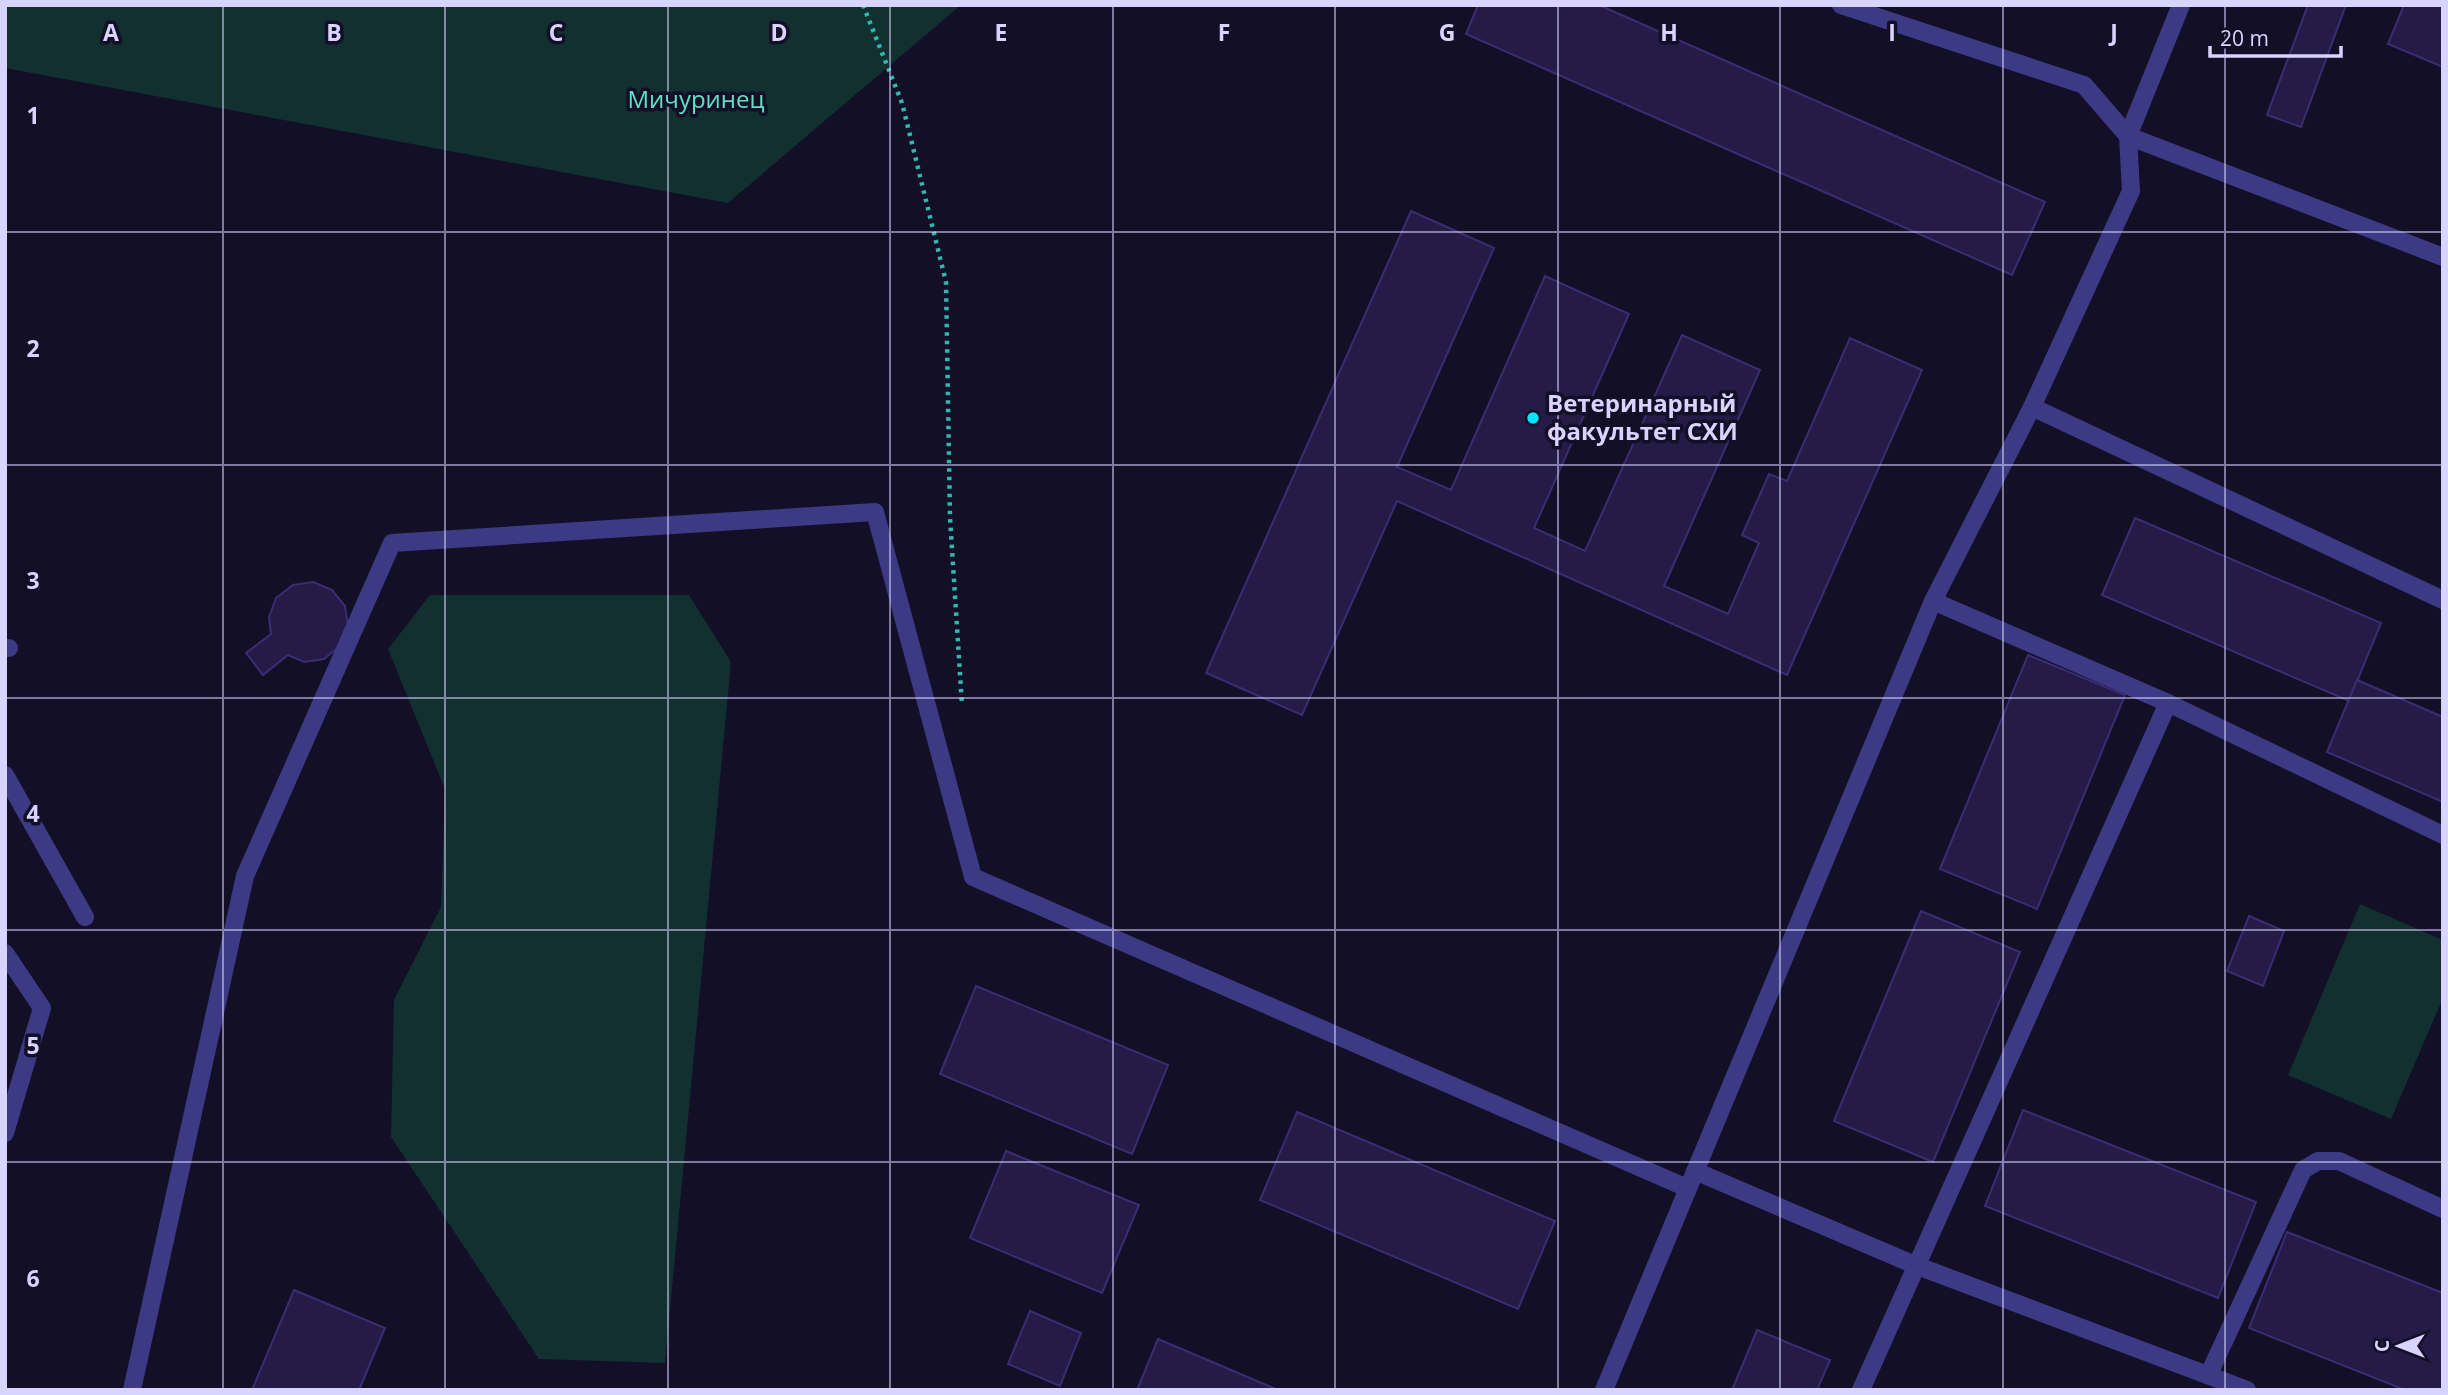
<svg xmlns="http://www.w3.org/2000/svg" width="2448" height="1395" viewBox="0 0 2448 1395" font-family="'Open Sans',sans-serif">
	<rect width="100%" height="100%" fill="#130f26"/>
	<g fill="#12302f">
		<path d="M5,5H961L728,203L5,68Z"/>
		<path d="M430,595H689L731,662L665,1363L539,1359L391,1137L394,1000L441,907L445,789L388,649Z"/>
		<path d="M2360,904L2443,940V998L2391,1119L2288,1075Z"/>
	</g>
	<g fill="#241b47" stroke="#3b2d73" stroke-width="2">
		<path d="M1478,5H1599L2045,202L2012,275L1466,34Z"/>
		<path d="M2308,5H2346L2301,127L2267,115Z"/>
		<path d="M2404,5H2443V67L2388,44Z"/>
		<path d="M1411,211L1494,248L1397,467L1451,490L1545,276L1629,314L1534,528L1585,551L1682,335L1760,370L1664,586L1728,614L1759,543L1742,535L1769,474L1787,481L1850,338L1922,370L1787,675L1397,501L1302,715L1206,673Z"/>
		<path d="M2135,518L2381,623L2349,701L2102,595Z"/>
		<path d="M313,582L332,590L345,606L348,627L340,646L324,659L304,662L288,655L263,675L246,653L271,634L269,617L276,598L293,585Z"/>
		<path d="M2028,655L2125,695L2037,909L1940,869Z"/>
		<path d="M2357,680L2443,717V802L2327,752Z"/>
		<path d="M1921,911L2020,952L1933,1162L1834,1121Z"/>
		<path d="M2249,916L2284,931L2263,986L2227,971Z"/>
		<path d="M976,986L1168,1065L1132,1154L940,1074Z"/>
		<path d="M2023,1110L2256,1202L2218,1298L1985,1206Z"/>
		<path d="M1297,1112L1555,1221L1518,1309L1260,1200Z"/>
		<path d="M1006,1151L1139,1205L1102,1293L970,1238Z"/>
		<path d="M2287,1232L2443,1293V1390H2405L2249,1328Z"/>
		<path d="M294,1290L385,1328L359,1390H252Z"/>
		<path d="M1030,1311L1081,1333L1060,1386L1008,1364Z"/>
		<path d="M1757,1330L1830,1360L1817,1390H1732Z"/>
		<path d="M1158,1339L1278,1390H1137Z"/>
	</g>
	<g fill="none" stroke-linecap="round" stroke-linejoin="round">
		<path stroke="#2fb8b0" stroke-width="4.5" stroke-dasharray="3.5 5" stroke-linecap="butt" d="M863,5L902,103L946,282L950,518L962,705"/>
		<g stroke="#3d3a85" stroke-width="18">
			<path d="M1841,5L2084,85L2128,136L2443,257"/>
			<path d="M2032,407L2443,600"/>
			<path d="M1933,601L2168,703L2443,835"/>
			<path d="M5,648H9"/>
			<path d="M5,775L85,917"/>
			<path d="M5,953L42,1008L5,1133"/>
			<path d="M1695,1171L1915,1265L2247,1390"/>
			<path d="M2209,1374L2303,1170L2318,1161H2339L2443,1209"/>
			<path d="M132,1390L245,876L392,543L875,512L973,877L1687,1188"/>
			<path d="M1604,1390L1933,601L2032,407L2131,191L2128,136L2181,5"/>
			<path d="M1861,1390L2168,703"/>
		</g>
	</g>
	<path fill="none" stroke="#d9d4ff" stroke-width="2" stroke-opacity="0.55" d="M223,5V1390M445,5V1390M668,5V1390M890,5V1390M1113,5V1390M1335,5V1390M1558,5V1390M1780,5V1390M2003,5V1390M2225,5V1390M5,232H2443M5,465H2443M5,698H2443M5,930H2443M5,1162H2443"/>
	<circle fill="#00e5ff" stroke="#130f26" stroke-width="2.5" cx="1533" cy="418" r="7"/>
	<g text-anchor="middle" stroke-width="7" stroke-linejoin="round" paint-order="stroke">
		<g font-size="24" fill="#5fe0c0" stroke="#130f26">
			<text x="696" y="108">Мичуринец</text>
		</g>
		<g font-size="24" font-weight="bold" fill="#d9d4ff" stroke="#130f26" text-anchor="start">
			<text x="1547" y="412">Ветеринарный<tspan x="1547" dy="28">факультет СХИ</tspan></text>
		</g>
	</g>
	<g font-size="23" text-anchor="middle" font-weight="bold" fill="#d9d4ff" stroke="#130f26" stroke-width="7" stroke-linejoin="round" paint-order="stroke">
		<text x="111" y="41">A</text>
		<text x="334" y="41">B</text>
		<text x="556" y="41">C</text>
		<text x="779" y="41">D</text>
		<text x="1001" y="41">E</text>
		<text x="1224" y="41">F</text>
		<text x="1447" y="41">G</text>
		<text x="1669" y="41">H</text>
		<text x="1892" y="41">I</text>
		<text x="2114" y="41">J</text>
		<text x="33" y="124">1</text>
		<text x="33" y="357">2</text>
		<text x="33" y="589">3</text>
		<text x="33" y="822">4</text>
		<text x="33" y="1054">5</text>
		<text x="33" y="1287">6</text>
	</g>
	<rect width="2448" height="1395" fill="none" stroke="#d9d4ff" stroke-width="14"/>
	<g transform="translate(2399 1346) rotate(270)" stroke="#130f26" stroke-width="5" paint-order="stroke">
	<path d="M0-5L12 26L0 18L-12 26Z" fill="#d9d4ff"/>
	<text y="-10" font-size="19" font-weight="bold" text-anchor="middle" fill="#d9d4ff">С</text>
	</g>
	<path d="M2210 46v10h131v-10" fill="none" stroke="#d9d4ff" stroke-width="3.5"/>
	<text x="2220" y="46" font-size="21" fill="#d9d4ff" stroke="#130f26" stroke-width="5" paint-order="stroke">20 m</text>
</svg>
